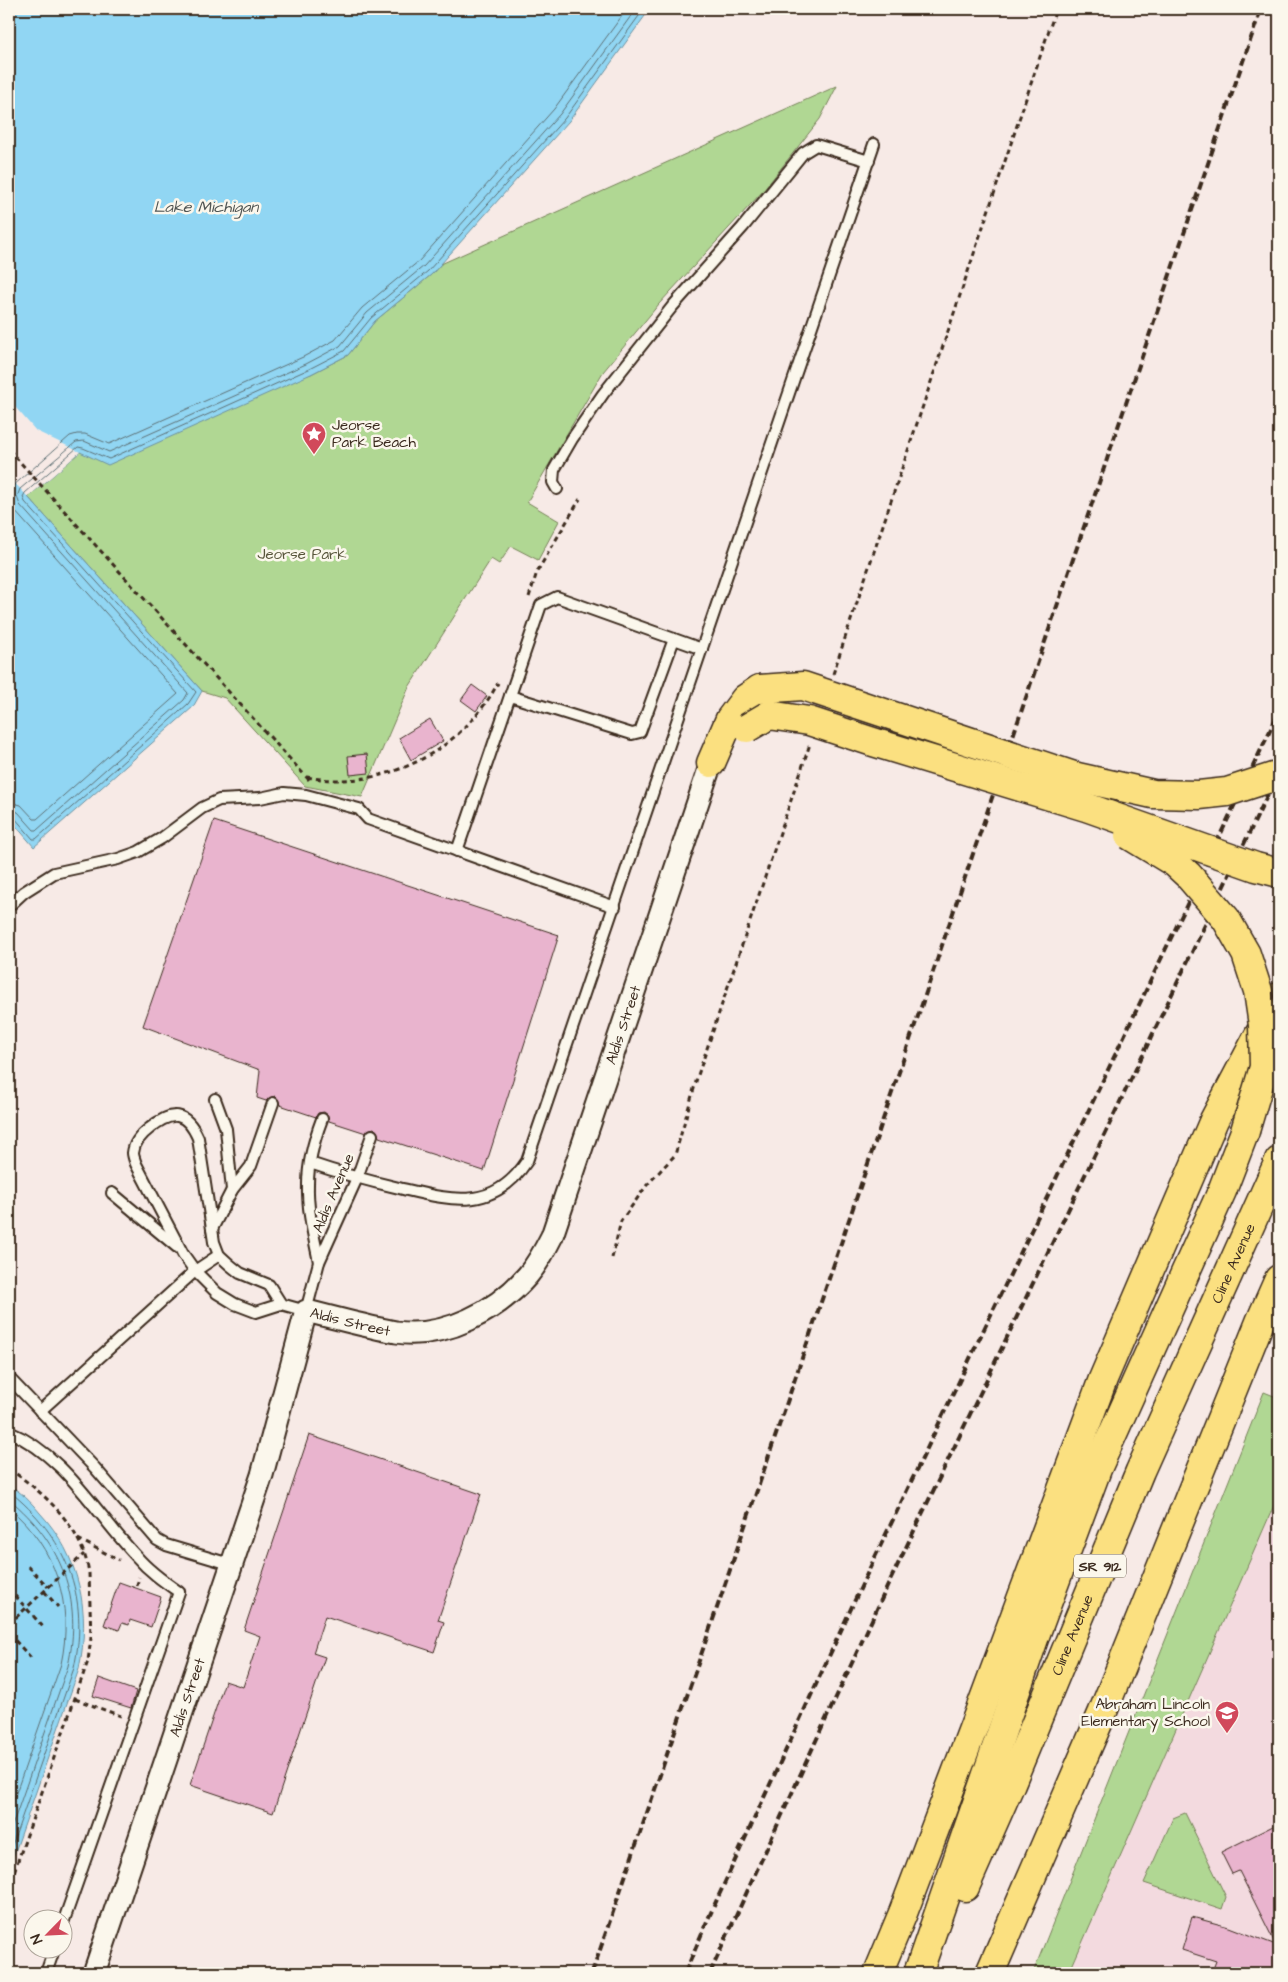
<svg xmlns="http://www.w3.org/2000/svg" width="1288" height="1982" viewBox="0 0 1288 1982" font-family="'Architects Daughter',sans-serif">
	<rect width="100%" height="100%" fill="#f7eae6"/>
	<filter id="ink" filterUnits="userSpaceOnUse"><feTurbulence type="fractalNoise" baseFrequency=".02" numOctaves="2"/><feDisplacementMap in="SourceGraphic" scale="10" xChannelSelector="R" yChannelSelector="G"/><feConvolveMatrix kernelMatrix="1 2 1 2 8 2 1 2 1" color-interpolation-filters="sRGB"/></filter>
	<g filter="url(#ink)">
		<path fill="#f3dadf" d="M1279,1494V1973H1069Z"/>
		<g fill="#b0d793" stroke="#768058">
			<path d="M837,86L820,119L763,191L659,304L603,372L527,502L559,521L538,560L511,546L499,564L491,559L409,687L362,797L305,786L225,698L202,691L28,497L80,452L311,374L348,355L375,321L432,274L441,264Z"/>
			<path d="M1264,1392L1279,1398V1494L1069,1973H1033Z"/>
			<path d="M1185,1813L1226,1897L1222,1909L1144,1883L1173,1818Z"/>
		</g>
		<g fill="#91d6f3" stroke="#6f919e">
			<path d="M9,9H650L569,121L432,274L375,321L348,355L311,374L108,465L80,452L28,497L202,691L193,707L34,847L9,818Z"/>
			<path d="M9,1485C21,1492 31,1502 40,1513C80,1556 91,1612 79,1669L9,1869Z"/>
		</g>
		<path fill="#f7eae6" d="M9,400L36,431L80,452L28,497L9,477Z"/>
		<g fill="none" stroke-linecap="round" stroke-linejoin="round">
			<g stroke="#5d6f73" stroke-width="1">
				<path d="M9,802L21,805L34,819H37L178,694L14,510L10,499L13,486L70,436L77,434H85L109,444L303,357L335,340L362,308L419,261L554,109L627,9"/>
				<path d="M9,809L18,812L34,830H37L184,700L188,693L20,505L17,497L20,489L76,442L84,441L109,452L306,364L340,346L367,313L424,266L560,114L636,9"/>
				<path d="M9,816L14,817L33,839H36L188,704L196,692L25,502L23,497L25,493L78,447L83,448L109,459L309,369L344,351L371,318L428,271L565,118L644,9"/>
				<path d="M9,1491C66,1536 90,1596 74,1668L9,1854"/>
				<path d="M9,1499C62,1542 83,1599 68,1666L9,1835"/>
				<path d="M9,1508C56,1547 74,1605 61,1664L9,1813"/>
			</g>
		</g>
		<g fill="#e9b4ce" stroke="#3b2a1e">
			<path d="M472,685L487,696L476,711L461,700Z"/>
			<path d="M430,719L443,741L411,760L399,738Z"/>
			<path d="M367,754L369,773L350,775L348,756Z"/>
			<path d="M214,821L559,935L484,1171L379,1137L377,1131L374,1128L368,1130L366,1133L329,1121L328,1115L324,1112L318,1113L316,1117L280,1105L278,1099L275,1096L269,1098L266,1101L257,1098L260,1070L143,1026Z"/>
			<path d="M309,1435L481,1494L438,1620L444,1622L434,1652L325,1616L313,1653L325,1657L273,1813L190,1785L225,1681L243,1687L260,1636L244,1630Z"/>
			<path d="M119,1582L161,1597L151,1627L130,1620L129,1625L122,1623L119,1630L104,1625Z"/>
			<path d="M99,1678L136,1691L131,1708L93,1696Z"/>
			<path d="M1279,1823V1973H1225L1213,1969L1216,1961L1182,1950L1192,1917L1229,1927L1276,1945L1239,1871L1232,1874L1221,1852Z"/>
		</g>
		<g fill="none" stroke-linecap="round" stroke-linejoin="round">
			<defs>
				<g id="service">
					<path d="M557,489L553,482L554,470L572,439L603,394L672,307L743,227L803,153L816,145L869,161"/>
					<path d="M510,696L632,734L640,732L674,639"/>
					<path d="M457,851L541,605L557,597L702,649"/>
					<path d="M11,904L24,892L54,873L118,859L138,852L162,838L202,808L219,800L260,798L284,793L306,795L359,809L368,819L615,907"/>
					<path d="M215,1099L226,1129L232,1190"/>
					<path d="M310,1163C339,1173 369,1181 399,1188C450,1200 493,1213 527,1161L874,144"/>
					<path d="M112,1193L177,1247"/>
					<path d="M212,1229L232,1190L251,1166L273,1103"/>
					<path d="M319,1262C314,1237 307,1210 308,1184C308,1161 314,1140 322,1119"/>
					<path d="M281,1304L269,1285L240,1273L230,1265L219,1255L214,1242L198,1138C186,1111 172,1110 150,1128C142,1134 134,1142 133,1153C133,1156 135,1161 136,1164L183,1254L195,1271L217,1293L235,1304L256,1312L281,1304L306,1311L319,1262L357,1178L372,1135"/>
					<path d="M9,1378L95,1468L157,1540L166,1545L233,1565"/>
					<path d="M40,1411L195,1271L219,1255"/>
					<path d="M9,1432C65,1455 96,1514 137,1557C149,1571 163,1581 179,1592L62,1926"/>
					<path d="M46,1973L54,1950"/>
				</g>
				<g id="minor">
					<path id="s1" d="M94,1973L262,1475L306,1311C336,1318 366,1327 396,1332C445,1339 497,1311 528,1275C538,1263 545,1250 552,1236L711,763"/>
				</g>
				<g id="motorway">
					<path d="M711,763L730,719L745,699L760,689"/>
					<path id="s2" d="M965,1887L1011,1783L1140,1471L1279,1161"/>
					<path d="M878,1973L903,1913L977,1718L1103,1379L1214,1120L1279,997"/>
					<path d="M918,1973L1036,1633L1097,1469L1222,1191L1245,1131"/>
					<path d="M990,1973L1102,1714L1260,1322L1279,1279"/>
				</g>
			</defs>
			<use href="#service" stroke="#3b2a1e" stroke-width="14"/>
			<use href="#minor" stroke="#3b2a1e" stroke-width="25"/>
			<use href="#motorway" stroke="#3b2a1e" stroke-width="31"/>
			<g stroke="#3b2a1e" stroke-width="3" stroke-dasharray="5 4" stroke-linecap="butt">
				<path d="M9,450L309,780"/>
				<path d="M529,597L537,572L580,499"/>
				<path d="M833,674L1056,9"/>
				<path d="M307,777C384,792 462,751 498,683"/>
				<path d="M612,1258L621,1221L647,1185L675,1155L697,1078L810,744"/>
				<path d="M9,1469C45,1493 82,1527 89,1573L91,1638L88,1661L9,1886"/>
				<path d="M78,1539L119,1560"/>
				<path d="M28,1566L48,1587"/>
				<path d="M137,1586L139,1577"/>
				<path d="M9,1589L45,1629"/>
				<path d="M44,1591L58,1607"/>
				<path d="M9,1624L84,1554"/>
				<path d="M9,1634L32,1659"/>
				<path d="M75,1699L121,1716"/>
			</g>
			<use href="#service" stroke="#fbf7ec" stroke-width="10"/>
			<use href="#minor" stroke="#fbf7ec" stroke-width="21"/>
			<use href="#motorway" stroke="#fbe080" stroke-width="28"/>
			<g stroke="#3b2a1e" stroke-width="4" stroke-dasharray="8 4" stroke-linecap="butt">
				<path d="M592,1973C817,1319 1036,663 1261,9"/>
				<path d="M685,1973L708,1919L866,1576L1279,712"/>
				<path d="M710,1973L802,1771L888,1585L1279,771"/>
			</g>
			<defs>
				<g id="motorway-bridge">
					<path d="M760,689L803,686L1077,777L1153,794L1199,795L1227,792L1279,775"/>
					<path d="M747,728L769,715L809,721L873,742L1086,807L1256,867L1279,873"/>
					<path d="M1129,835L1175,863L1188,875L1226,919L1246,954L1258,991L1263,1025L1264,1067L1245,1131"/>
				</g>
			</defs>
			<use href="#motorway-bridge" stroke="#3b2a1e" stroke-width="31" stroke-linecap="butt"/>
			<use href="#motorway-bridge" stroke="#fbe080" stroke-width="28"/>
		</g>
	</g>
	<defs>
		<symbol id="sight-pin" viewBox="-11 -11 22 30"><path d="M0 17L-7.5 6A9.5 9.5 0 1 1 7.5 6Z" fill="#d1495b" stroke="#fbf7ec"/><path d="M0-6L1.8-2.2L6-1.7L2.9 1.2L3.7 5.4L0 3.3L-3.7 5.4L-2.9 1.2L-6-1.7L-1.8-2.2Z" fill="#fff"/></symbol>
		<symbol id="school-pin" viewBox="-11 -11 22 30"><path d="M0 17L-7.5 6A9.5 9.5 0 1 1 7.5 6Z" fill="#d1495b" stroke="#fbf7ec"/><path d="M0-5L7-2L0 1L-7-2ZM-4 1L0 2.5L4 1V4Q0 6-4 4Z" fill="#fff"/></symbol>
	</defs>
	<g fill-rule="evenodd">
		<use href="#sight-pin" x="300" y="420" width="28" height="38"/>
		<use href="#school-pin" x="1213" y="1699" width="28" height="38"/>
	</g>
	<g text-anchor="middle" stroke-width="5" stroke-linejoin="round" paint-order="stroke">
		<rect fill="#fbf7ec" stroke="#75685c" stroke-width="1" x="1074" y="1554.5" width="52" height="23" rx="4"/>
		<g font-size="14" font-weight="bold" fill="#3b2a1e">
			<text x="1100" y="1571">SR 912</text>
		</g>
		<g font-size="15" fill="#3b2a1e" stroke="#fbf7ec" text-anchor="start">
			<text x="332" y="430">Jeorse<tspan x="332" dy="17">Park Beach</tspan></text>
			<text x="1210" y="1709" text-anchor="end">Abraham Lincoln<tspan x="1210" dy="17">Elementary School</tspan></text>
		</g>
		<g font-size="15" fill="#58553b" stroke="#fbf7ec">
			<text x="302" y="559">Jeorse Park</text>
		</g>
		<g font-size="15" fill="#3b2a1e" stroke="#fbf7ec">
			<text dy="5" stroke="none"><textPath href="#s1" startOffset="1206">Aldis Street</textPath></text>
			<text transform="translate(333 1193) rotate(-67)" y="5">Aldis Avenue</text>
			<text dy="5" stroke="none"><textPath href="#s2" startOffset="679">Cline Avenue</textPath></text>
			<text dy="5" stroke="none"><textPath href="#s1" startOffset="741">Aldis Street</textPath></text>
			<text dy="5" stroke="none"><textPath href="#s2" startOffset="274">Cline Avenue</textPath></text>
			<text dy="5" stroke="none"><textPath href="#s1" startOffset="291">Aldis Street</textPath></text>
		</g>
		<g font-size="16" font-style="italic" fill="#505553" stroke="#fbf7ec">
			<text x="206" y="212">Lake Michigan</text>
		</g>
	</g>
	<rect width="1288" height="1982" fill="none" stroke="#fbf7ec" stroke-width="30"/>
	<rect x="15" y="15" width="1258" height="1952" fill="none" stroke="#3b2a1e" stroke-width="2" filter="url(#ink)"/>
	<g transform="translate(48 1934) rotate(246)"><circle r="24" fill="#fbf7ec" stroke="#aea59a"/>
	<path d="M0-4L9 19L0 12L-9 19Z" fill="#d1495b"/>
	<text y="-8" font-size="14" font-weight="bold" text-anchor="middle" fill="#3b2a1e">N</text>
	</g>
</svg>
